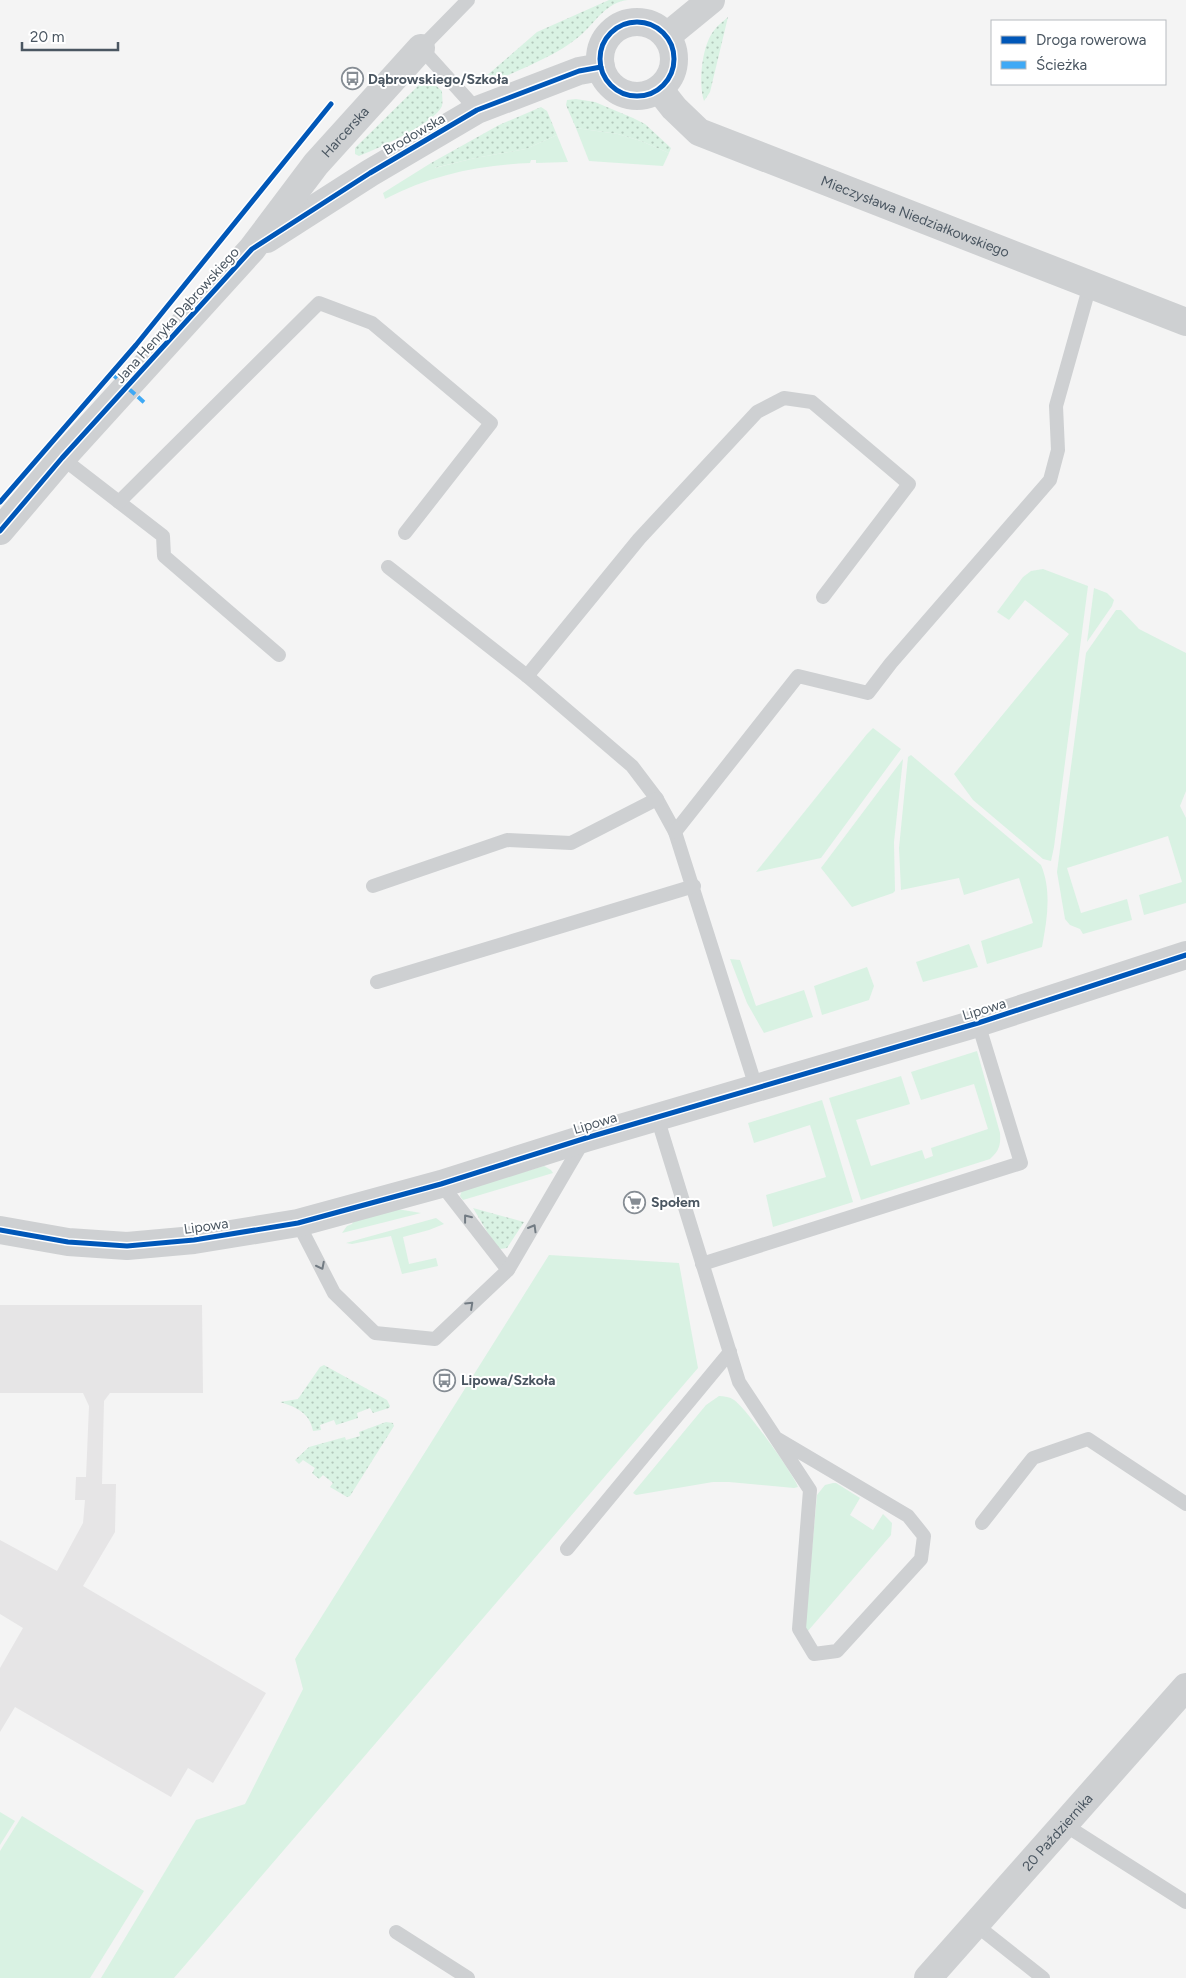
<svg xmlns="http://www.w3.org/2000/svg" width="1186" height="1978" viewBox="0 0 1186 1978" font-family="Figtree,sans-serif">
	<defs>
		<pattern id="garden-dots" width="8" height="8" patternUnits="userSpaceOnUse" patternTransform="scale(1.25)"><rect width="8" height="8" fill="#d9f2e3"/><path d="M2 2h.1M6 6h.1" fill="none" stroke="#b2c7bb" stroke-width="1.8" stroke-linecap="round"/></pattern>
	</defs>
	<rect width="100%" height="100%" fill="#f4f4f4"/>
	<path fill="#e6e5e6" d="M0,1305H202L203,1393H110L104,1401L102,1484H116L115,1532L83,1586L266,1693L213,1783L188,1768L171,1797L15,1707L0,1732V1668L23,1628L0,1614V1540L57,1571L83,1523L85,1500H75L76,1477H86L89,1406L83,1393H0Z"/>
	<g fill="#d9f2e3">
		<path d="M576,128L618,134L641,141L669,153L663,166L589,161Z"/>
		<path d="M557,135L568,162L536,163V160H531L530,163C479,165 431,175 385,199L383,193L431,163L435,168L475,158L526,149Z"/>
		<path d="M1043,569L1088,586L1054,847L1051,861L1043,859L973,800L954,774L1069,634L1025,600L1009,620L997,612L1023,577L1031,571Z"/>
		<path d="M1094,588L1107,593L1114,600L1112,606L1087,642Z"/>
		<path d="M1116,610H1121L1139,629L1186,653V791L1180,806L1186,818V903L1144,915L1139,895L1182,882L1168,836L1067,868L1081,913L1127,899L1132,920L1083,934L1080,929L1070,925L1065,919L1057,872L1086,653Z"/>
		<path d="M873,728L901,749L821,858L756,872L867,734Z"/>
		<path d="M911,755L1041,865C1052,891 1047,920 1042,947L987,964L981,941L1033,923L1019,878L964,895L959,878L901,890L899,848L908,757Z"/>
		<path d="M903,759L894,842L895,891L893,893L852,907L821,868Z"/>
		<path d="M969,944L978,967L923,982L916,962Z"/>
		<path d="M730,959L740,960L756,1006L804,990L813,1017L764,1033L747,1003Z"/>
		<path d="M867,967L874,986L869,1000L822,1015L814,986Z"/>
		<path d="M977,1051L1000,1133C1001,1145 999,1151 990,1159L861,1200L829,1098L901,1076L910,1104L856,1120L871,1166L922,1150L925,1159L933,1156L931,1148L988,1129L974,1084L921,1100L911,1072Z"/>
		<path d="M822,1100L853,1202L773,1227L766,1195L826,1177L810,1125L754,1143L748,1123Z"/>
		<path d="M544,1166L551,1170L553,1173L463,1200L460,1196L462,1190Z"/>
		<path d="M397,1209L421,1213L342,1233L347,1226L352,1224L353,1222Z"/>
		<path d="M436,1218L444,1224L429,1230L403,1237L409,1264L436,1258L438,1266L402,1274L391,1236L352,1244L346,1243Z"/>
		<path d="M549,1255L679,1263L698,1368L174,1978H101L196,1820L245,1804L303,1689L295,1659Z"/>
		<path d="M719,1396C724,1396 730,1397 734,1400C746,1408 793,1473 798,1487L794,1488L729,1482H713L636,1495L633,1493L706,1405Z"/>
		<path d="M833,1483H836L860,1498L850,1515L873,1530L883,1514L892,1523L891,1535L807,1632L805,1624L817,1495L825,1485Z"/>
		<path d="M0,1812L15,1821L0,1845Z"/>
		<path d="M22,1816L144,1891L90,1978H0V1851Z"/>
	</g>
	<g fill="url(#garden-dots)">
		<path d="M609,0H628C607,2 597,20 583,33C560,55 516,71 488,84L484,78L537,32Z"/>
		<path d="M728,17L710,92L704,101C698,82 702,42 716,28C719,24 724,21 728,17Z"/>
		<path d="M422,82H432L442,91C442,95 443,102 442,106C435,123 377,149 359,156L355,154V148Z"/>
		<path d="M576,99L595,102L633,118L645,124L671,148L669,153L641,141L618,134L576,128L566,105L567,100Z"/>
		<path d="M541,107L547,111L557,135L526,149L475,158L434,168L431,163L499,125Z"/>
		<path d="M473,1208L524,1222L507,1248L500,1249L495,1245Z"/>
		<path d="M324,1365L387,1400L390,1406L389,1408L373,1413L370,1408L357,1413L358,1418L336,1425L334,1420L320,1425L321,1430L313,1431C310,1413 296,1407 280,1402L298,1399L320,1367Z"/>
		<path d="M386,1422L393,1423L394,1426L350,1496L347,1497L330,1487L333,1483L323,1475L319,1479L312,1473L315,1468L303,1460L299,1464L295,1460L309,1447L345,1437L346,1440L360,1436L359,1432Z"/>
	</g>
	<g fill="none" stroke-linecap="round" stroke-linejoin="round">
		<g stroke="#ced0d2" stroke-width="14">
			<path d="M468,0L421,48L477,110"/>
			<path d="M62,458L163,536L164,556L279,655"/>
			<path d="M119,502L319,303L372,323L491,423L405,533"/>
			<path d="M388,567L527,676L632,766L657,799L675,832L756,1087"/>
			<path d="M527,676L639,539L757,412L784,398L812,402L909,484L823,597"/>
			<path d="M675,832L798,676L868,693L891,663L1050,480L1058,450L1056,406L1090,285"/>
			<path d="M373,886L507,840L571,843L657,799"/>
			<path d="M377,982L694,886"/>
			<path d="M657,1117L739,1382L810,1490L799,1629L814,1654L837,1651L921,1559L924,1536L908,1516L776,1438"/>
			<path d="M441,1184L508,1270"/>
			<path d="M298,1223L334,1293L375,1333L435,1339L508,1270L584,1140"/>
			<path d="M702,1264L1021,1163L978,1023"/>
			<path d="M982,1523L1033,1458L1088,1439L1186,1504"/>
			<path d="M567,1549L730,1352"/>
			<path d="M1065,1825L1186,1902"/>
			<path d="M976,1925L1043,1978"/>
			<path d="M396,1932L468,1978"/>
		</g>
		<g stroke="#ced0d2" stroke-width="28">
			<circle cx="637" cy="59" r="37"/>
			<path d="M667,36L711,0"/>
			<path id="s1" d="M659,89L674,108L699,132L1186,322"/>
			<path d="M267,239L370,173L477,110L579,71L601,67"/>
			<path id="s2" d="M0,531L62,458L252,249L316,164L421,48"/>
			<path d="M0,1230L68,1242L127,1246L194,1240L298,1223L441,1184L586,1138L978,1023L1186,955"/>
			<path id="s3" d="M928,1978L1186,1687"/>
		</g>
		<path stroke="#3fa9f5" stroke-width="4" stroke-dasharray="8 4" stroke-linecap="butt" d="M111,373L146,404"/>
		<defs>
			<g id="cycleway">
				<circle cx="637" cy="59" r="37"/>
				<path d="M0,502L136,345L331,104"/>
				<path d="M0,531L62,458L252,249L370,173L477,110L579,71L601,67"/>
				<path d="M0,1230L68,1242L127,1246L194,1240L298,1223L441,1184L586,1138L978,1023L1186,955"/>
			</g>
		</defs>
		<use href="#cycleway" stroke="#fff" stroke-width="8"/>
		<use href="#cycleway" stroke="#0057b8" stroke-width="5"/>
	</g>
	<defs><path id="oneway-chevron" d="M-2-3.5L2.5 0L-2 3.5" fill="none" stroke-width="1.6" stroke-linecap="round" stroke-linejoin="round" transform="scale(1.25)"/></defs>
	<g stroke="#727b83">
		<use href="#oneway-chevron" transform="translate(467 1218) rotate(-128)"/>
		<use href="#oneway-chevron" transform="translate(533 1228) rotate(-60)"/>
		<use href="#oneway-chevron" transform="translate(321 1266) rotate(63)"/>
		<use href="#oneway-chevron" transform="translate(470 1305) rotate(-43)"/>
	</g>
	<defs>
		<symbol id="bus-ring" viewBox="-11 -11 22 22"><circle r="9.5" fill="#fff" stroke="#868d94" stroke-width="1.5"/><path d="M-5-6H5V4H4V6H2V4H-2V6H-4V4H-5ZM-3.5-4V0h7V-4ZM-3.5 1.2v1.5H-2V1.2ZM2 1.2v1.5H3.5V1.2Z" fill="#868d94"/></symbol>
		<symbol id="supermarket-ring" viewBox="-11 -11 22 22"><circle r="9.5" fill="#fff" stroke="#868d94" stroke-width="1.5"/><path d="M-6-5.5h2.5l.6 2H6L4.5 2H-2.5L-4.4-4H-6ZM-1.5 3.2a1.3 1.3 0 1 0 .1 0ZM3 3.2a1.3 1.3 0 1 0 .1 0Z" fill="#868d94"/></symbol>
	</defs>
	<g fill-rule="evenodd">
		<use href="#bus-ring" x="340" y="66" width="25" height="25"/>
		<use href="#supermarket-ring" x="622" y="1190" width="25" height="25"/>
		<use href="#bus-ring" x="432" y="1368" width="25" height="25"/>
	</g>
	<g text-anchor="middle" stroke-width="4" stroke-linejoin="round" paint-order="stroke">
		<g font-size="14" font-weight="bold" fill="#4a5661" stroke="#fff" text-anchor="start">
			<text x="368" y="84">Dąbrowskiego/Szkoła</text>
			<text x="651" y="1207">Społem</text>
			<text x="461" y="1385">Lipowa/Szkoła</text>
		</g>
		<g font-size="14" fill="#4a5661" stroke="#fff">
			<text dy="5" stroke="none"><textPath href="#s2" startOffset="528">Harcerska</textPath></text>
			<text transform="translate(414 134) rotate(-30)" y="5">Brodowska</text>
			<text dy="5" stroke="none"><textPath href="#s1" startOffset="291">Mieczysława Niedziałkowskiego</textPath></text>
			<text transform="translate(177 315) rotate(-48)" y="5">Jana Henryka Dąbrowskiego</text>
			<text transform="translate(984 1009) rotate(-17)" y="5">Lipowa</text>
			<text transform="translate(595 1123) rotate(-17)" y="5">Lipowa</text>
			<text transform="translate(206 1226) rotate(-8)" y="5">Lipowa</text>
			<text dy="5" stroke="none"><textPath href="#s3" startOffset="195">20 Października</textPath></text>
		</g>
	</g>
	<rect x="991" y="20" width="175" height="65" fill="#ffffff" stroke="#b7bbc0"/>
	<rect x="1001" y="36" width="25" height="8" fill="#0057b8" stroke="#b7bbc0"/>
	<text x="1036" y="45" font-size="15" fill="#4a5661">Droga rowerowa</text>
	<rect x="1001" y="61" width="25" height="8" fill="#3fa9f5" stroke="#b7bbc0"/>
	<text x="1036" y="70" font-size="15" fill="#4a5661">Ścieżka</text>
	<path d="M22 42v8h96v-8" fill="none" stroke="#4a5661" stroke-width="2.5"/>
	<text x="30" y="42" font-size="15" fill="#4a5661" stroke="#ffffff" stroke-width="4" paint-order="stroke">20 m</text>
</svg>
